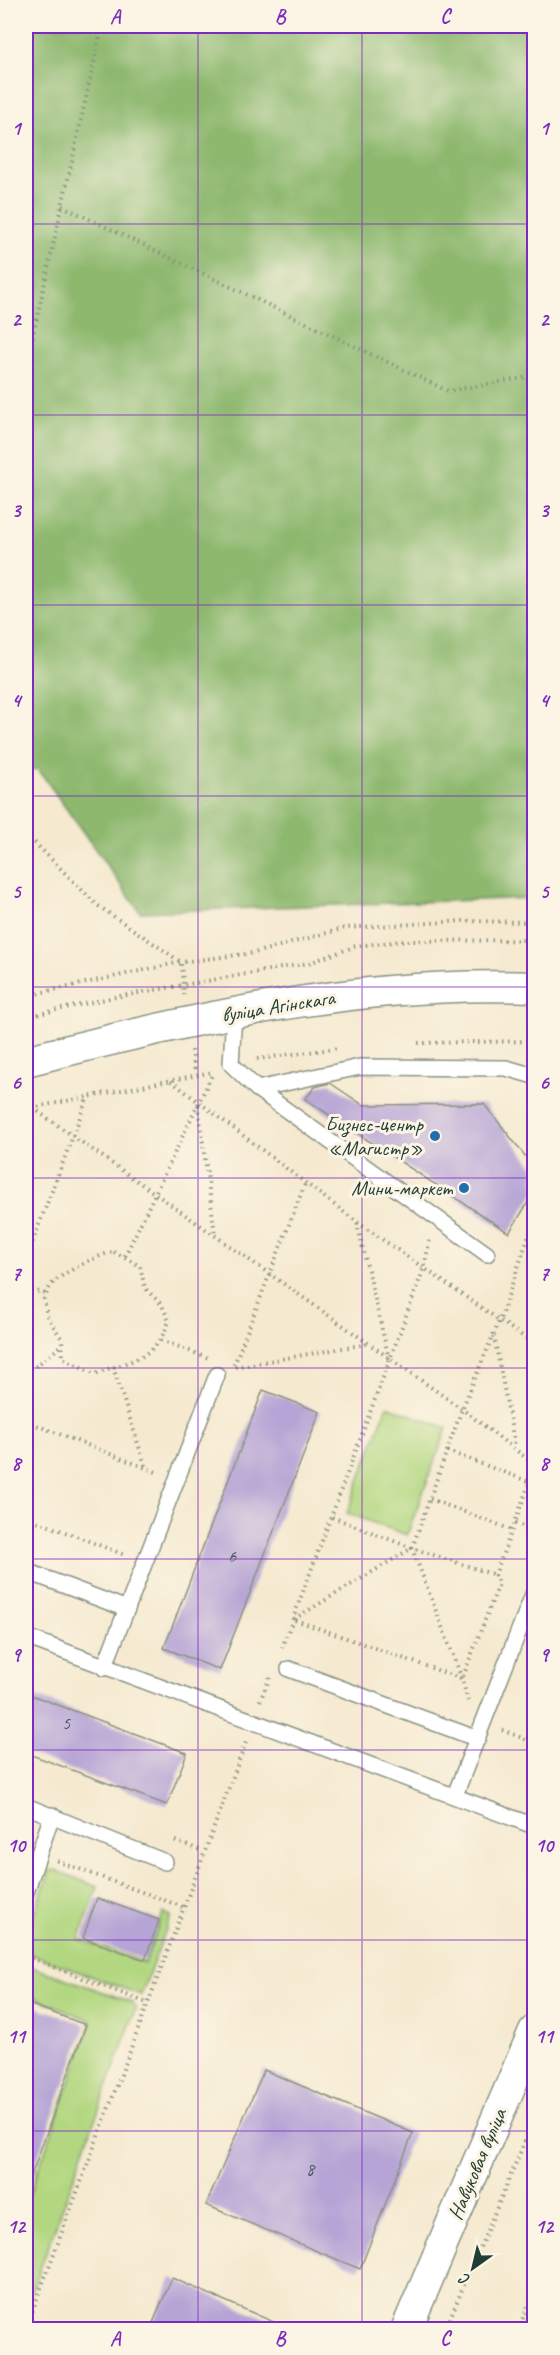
<svg xmlns="http://www.w3.org/2000/svg" width="560" height="2355" viewBox="0 0 560 2355" font-family="Caveat,sans-serif">
	<rect width="100%" height="100%" fill="#fcf5e5"/>
	<filter id="ink" filterUnits="userSpaceOnUse"><feTurbulence type="fractalNoise" baseFrequency=".0167" numOctaves="2"/><feDisplacementMap in="SourceGraphic" scale="12" xChannelSelector="R" yChannelSelector="G"/><feConvolveMatrix kernelMatrix="1 2 1 2 8 2 1 2 1" color-interpolation-filters="sRGB"/></filter>
	<filter id="wash" filterUnits="userSpaceOnUse"><feTurbulence type="fractalNoise" baseFrequency=".008" numOctaves="4" result="noise"/><feDisplacementMap in="SourceGraphic" scale="24" xChannelSelector="R" yChannelSelector="G"/><feGaussianBlur stdDeviation="1.35" result="paint"/><feColorMatrix in="noise" values="0 0 0 0 0 0 0 0 0 0 0 0 0 0 0 0 0 1.4 0 .05"/><feComposite in="paint" operator="in"/></filter>
	<g filter="url(#wash)">
		<rect width="100%" height="100%" fill="#f5e9cf"/>
		<g fill="#b2d780" stroke="#688a5a" stroke-width="1.5">
			<path d="M387,1406L447,1428L407,1535L347,1513Z"/>
			<path d="M55,1870L98,1887L79,1939L145,1963L163,1913L171,1916L141,1995L26,1952V1934L50,1871Z"/>
			<path d="M26,1965L132,2002L136,2008L26,2307V2203L92,2021L27,1994L26,1998Z"/>
		</g>
		<path fill="#8db86e" stroke="#567a51" stroke-width="1.5" d="M26,26H534V898L140,912L38,769L26,771Z"/>
		<g id="blocks">
			<g fill="#b5a4d5">
				<path d="M330,1083L363,1105L484,1104L534,1167V1193L509,1233L305,1099L315,1087Z"/>
				<path d="M263,1390L320,1412L220,1670L164,1648Z"/>
				<path d="M26,1693L187,1753L167,1805L26,1753Z"/>
				<path d="M97,1898L159,1920L145,1960L83,1938Z"/>
				<path d="M26,2003L86,2025L28,2184L26,2183Z"/>
				<path d="M264,2070L413,2133L360,2269L206,2205Z"/>
				<path d="M172,2278L292,2330H150Z"/>
			</g>
		</g>
	</g>
	<g filter="url(#ink)">
		<use href="#blocks" fill-opacity="0" stroke="#8a9382" stroke-width="1.5"/>
		<g fill="none" stroke-linecap="round" stroke-linejoin="round">
			<defs>
				<g id="lane">
					<path d="M234,1013L231,1064L257,1089L487,1254"/>
					<path d="M257,1089L360,1067L506,1068L534,1076"/>
					<path d="M26,1571L127,1609"/>
					<path d="M26,1637L534,1826"/>
					<path d="M104,1668L217,1375"/>
					<path d="M289,1669L478,1739"/>
					<path d="M455,1795L534,1592"/>
					<path d="M26,1806L165,1862"/>
					<path d="M26,1892L52,1815"/>
				</g>
				<g id="street">
					<path d="M26,1061C192,1018 362,980 534,987"/>
					<path d="M406,2330L534,2031"/>
				</g>
			</defs>
			<use href="#lane" stroke="#8a9382" stroke-width="18"/>
			<use href="#street" stroke="#8a9382" stroke-width="33"/>
			<g stroke="#8a9382" stroke-width="4" stroke-dasharray="1.5 4.5" stroke-linecap="butt">
				<path d="M62,206L448,391L534,376"/>
				<path d="M26,367L102,26"/>
				<path d="M26,834L97,905L181,962L184,995"/>
				<path d="M26,996L181,962L254,953L345,928L463,921L534,922"/>
				<path d="M26,1017L110,998L309,963L356,946L402,941L534,940"/>
				<path d="M418,1043L534,1041"/>
				<path d="M192,1050L195,1073"/>
				<path d="M257,1059L339,1048"/>
				<path d="M171,1081L357,1222L534,1344"/>
				<path d="M198,1105L215,1234"/>
				<path d="M33,1108L462,1409L534,1464"/>
				<path d="M26,1109L213,1072"/>
				<path d="M357,1223L389,1359"/>
				<path d="M114,1252L140,1266L145,1288L162,1305L169,1321C154,1362 131,1359 95,1374L63,1358L62,1339L47,1316L44,1299C47,1293 49,1287 54,1282C63,1273 101,1253 114,1252Z"/>
				<path d="M125,1256L212,1075"/>
				<path d="M26,1259L87,1099"/>
				<path d="M26,1288L46,1294"/>
				<path d="M494,1336L515,1446"/>
				<path d="M161,1340L208,1358"/>
				<path d="M234,1365L305,1184"/>
				<path d="M113,1367L146,1468"/>
				<path d="M235,1367L366,1344"/>
				<path d="M26,1374L61,1346"/>
				<path d="M26,1421L156,1472"/>
				<path d="M447,1451L530,1482"/>
				<path d="M430,1499L512,1530"/>
				<path d="M26,1517L125,1555"/>
				<path d="M332,1517L412,1548L495,1575"/>
				<path d="M515,1523L534,1530"/>
				<path d="M412,1548L462,1679L468,1701"/>
				<path d="M294,1619L412,1548L462,1409L500,1319L534,1221"/>
				<path d="M295,1620L462,1679L499,1584L495,1575L534,1471"/>
				<path d="M282,1648L424,1268L430,1238"/>
				<path d="M260,1701L270,1677"/>
				<path d="M502,1730L527,1740"/>
				<path d="M175,1841L203,1851"/>
				<path d="M57,1861L183,1907"/>
				<path d="M26,1925L31,1912"/>
				<path d="M26,1956L147,2003"/>
				<path d="M26,2328L246,1742"/>
				<path d="M445,2330L534,2120"/>
				<path d="M518,2330L534,2292"/>
			</g>
			<use href="#lane" stroke="#fff" stroke-width="15"/>
			<use href="#street" stroke="#fff" stroke-width="30"/>
		</g>
	</g>
	<path fill="none" stroke="#7b2cbf" stroke-width="1.5" stroke-opacity="0.55" d="M198,26V2330M362,26V2330M26,224H534M26,415H534M26,605H534M26,796H534M26,987H534M26,1178H534M26,1368H534M26,1559H534M26,1750H534M26,1940H534M26,2131H534"/>
	<g fill="#1f6fb2" stroke="#fcf5e5" stroke-width="2">
		<circle cx="435" cy="1136" r="6"/>
		<circle cx="464" cy="1188" r="6"/>
	</g>
	<g text-anchor="middle" stroke-width="6" stroke-linejoin="round" paint-order="stroke">
		<g font-size="18" fill="#44575c">
			<text x="232" y="1562">6</text>
			<text x="66" y="1729">5</text>
			<text x="310" y="2175">8</text>
		</g>
		<g font-size="21" fill="#1f3d34" stroke="#fcf5e5">
			<text transform="translate(278 1006) rotate(-9)" y="7">вуліца Агінскага</text>
			<text transform="translate(477 2164) rotate(-67)" y="7">Навуковая вуліца</text>
		</g>
		<g font-size="21" fill="#1f3d34" stroke="#fcf5e5" text-anchor="end">
			<text x="423" y="1131">Бизнес-центр<tspan x="423" dy="24">«Магистр»</tspan></text>
			<text x="452" y="1195">Мини-маркет</text>
		</g>
	</g>
	<rect width="560" height="2355" fill="none" stroke="#fcf5e5" stroke-width="66"/>
	<g transform="translate(473 2268) rotate(214)" stroke="#fcf5e5" stroke-width="4.5" paint-order="stroke">
	<path d="M0-4.5L10 22L0 15L-10 22Z" fill="#1f3d34"/>
	<text y="-9" font-size="16" font-weight="bold" text-anchor="middle" fill="#1f3d34">С</text>
	</g>
	<rect x="33" y="33" width="494" height="2289" fill="none" stroke="#7b2cbf" stroke-width="2"/>
	<g font-size="20" text-anchor="middle" font-weight="bold" fill="#7b2cbf">
		<text x="115" y="23">A</text>
		<text x="280" y="23">B</text>
		<text x="445" y="23">C</text>
		<text x="16" y="135">1</text>
		<text x="544" y="135">1</text>
		<text x="16" y="326">2</text>
		<text x="544" y="326">2</text>
		<text x="16" y="517">3</text>
		<text x="544" y="517">3</text>
		<text x="16" y="707">4</text>
		<text x="544" y="707">4</text>
		<text x="16" y="898">5</text>
		<text x="544" y="898">5</text>
		<text x="16" y="1089">6</text>
		<text x="544" y="1089">6</text>
		<text x="16" y="1280">7</text>
		<text x="544" y="1280">7</text>
		<text x="16" y="1470">8</text>
		<text x="544" y="1470">8</text>
		<text x="16" y="1661">9</text>
		<text x="544" y="1661">9</text>
		<text x="16" y="1852">10</text>
		<text x="544" y="1852">10</text>
		<text x="16" y="2043">11</text>
		<text x="544" y="2043">11</text>
		<text x="16" y="2233">12</text>
		<text x="544" y="2233">12</text>
		<text x="115" y="2345">A</text>
		<text x="280" y="2345">B</text>
		<text x="445" y="2345">C</text>
	</g>
</svg>
